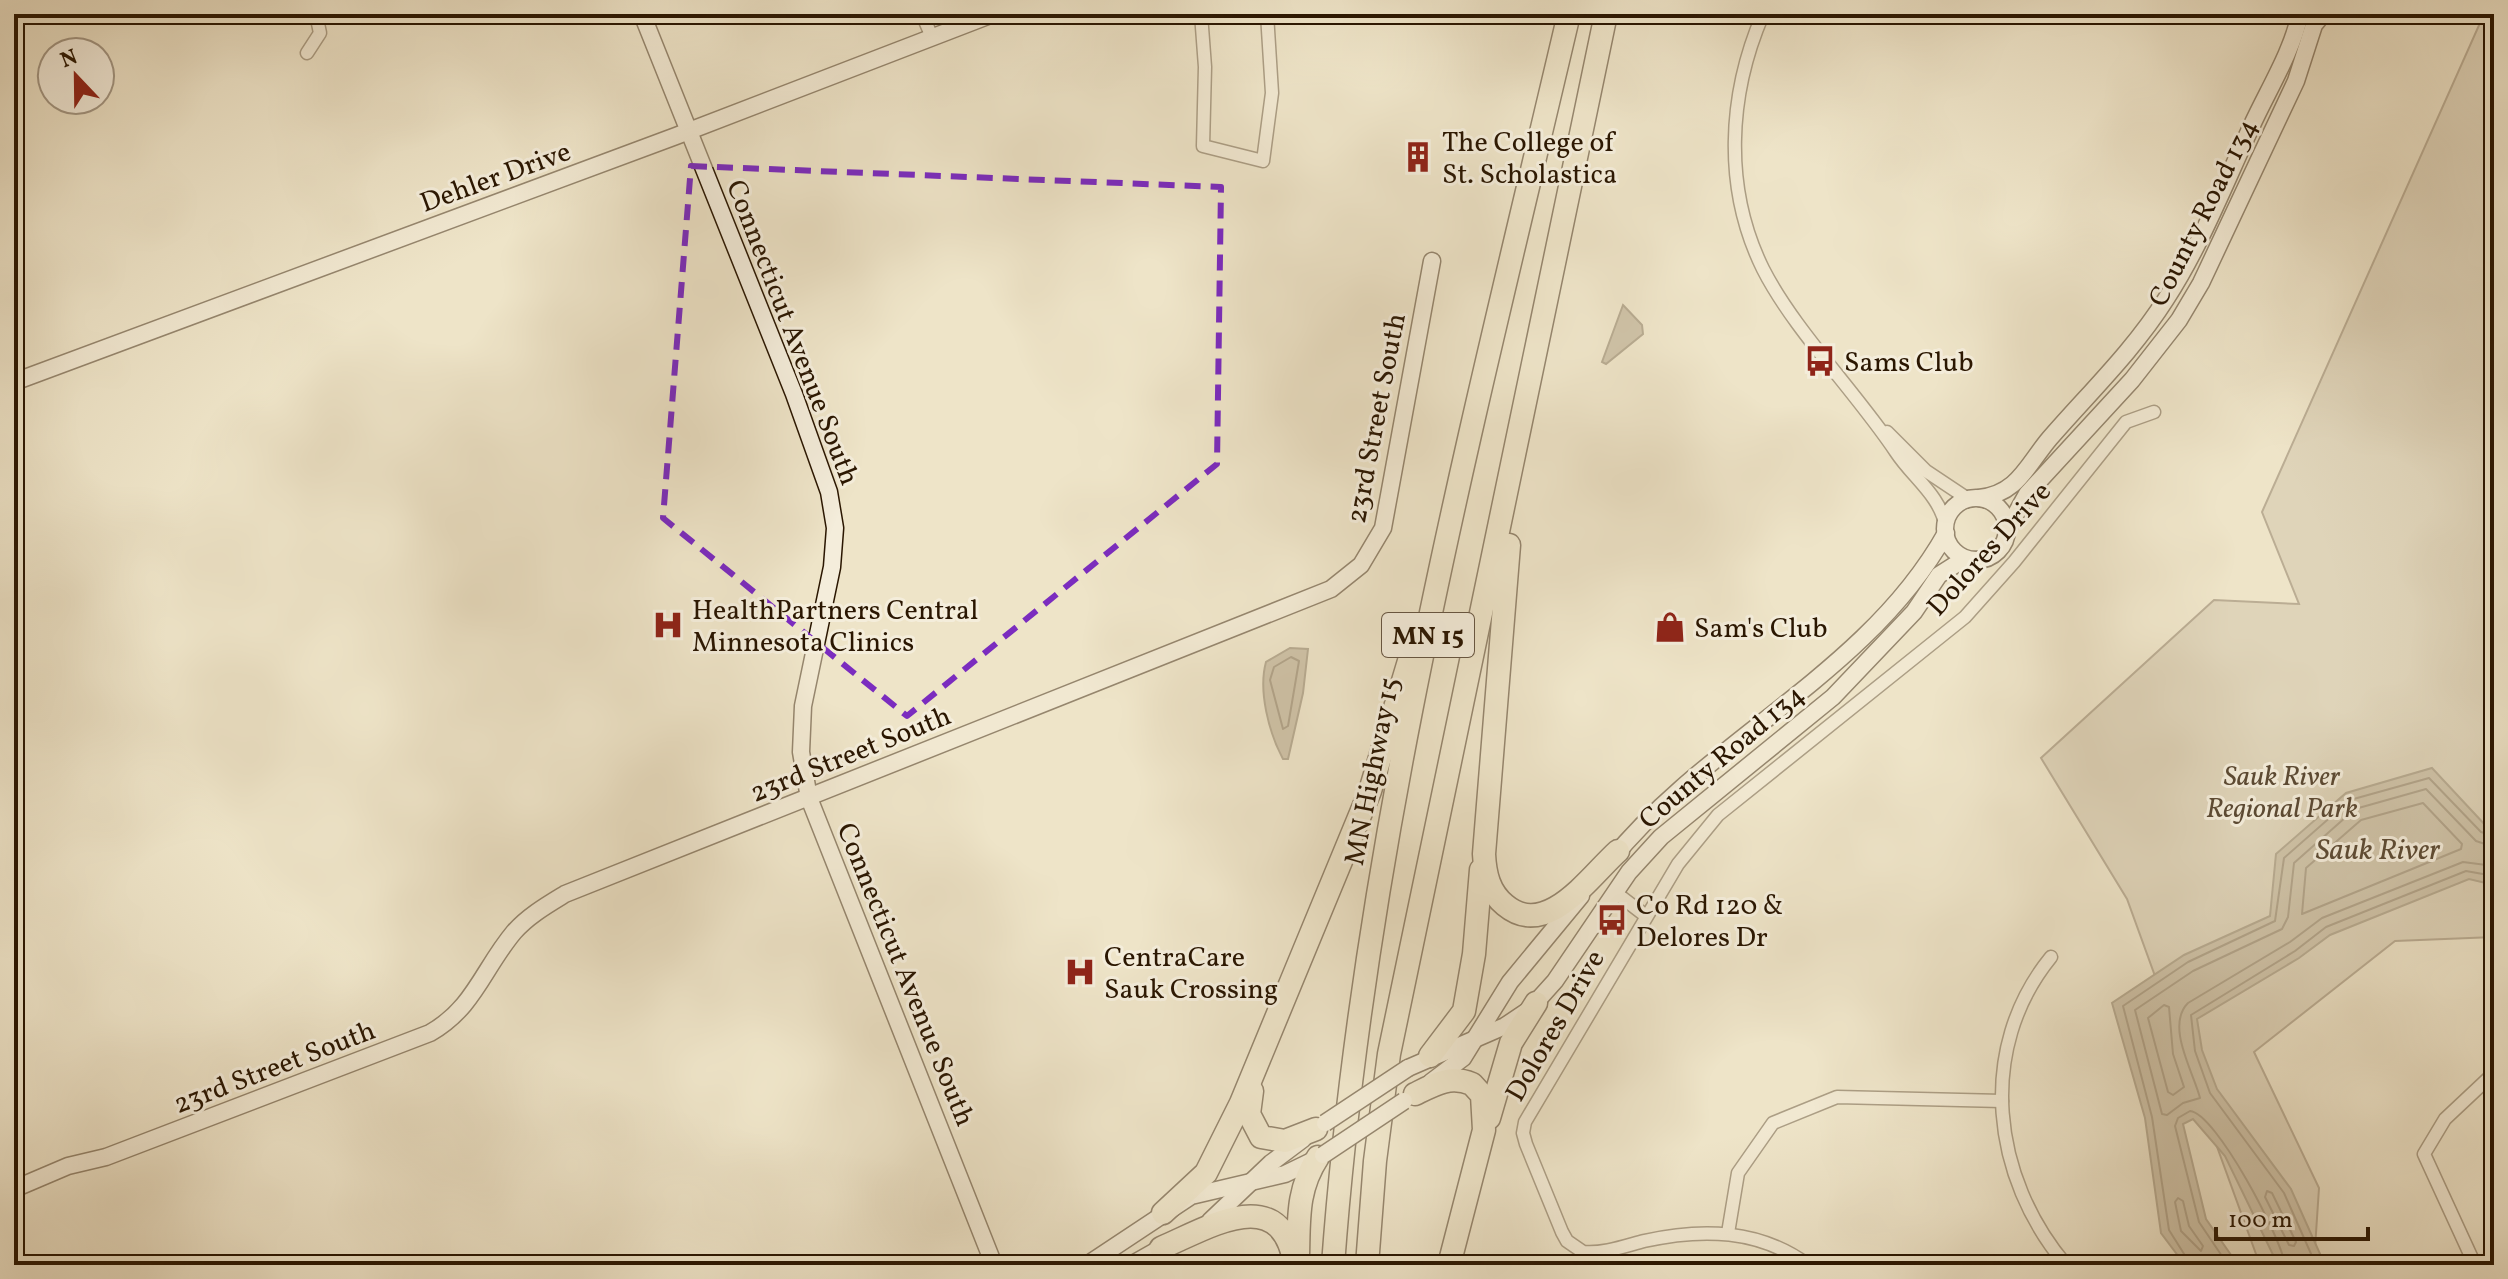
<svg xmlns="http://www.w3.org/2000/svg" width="2508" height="1279" viewBox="0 0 2508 1279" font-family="Vollkorn,serif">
	<rect width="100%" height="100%" fill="#eee4c8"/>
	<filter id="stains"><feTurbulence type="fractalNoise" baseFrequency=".0025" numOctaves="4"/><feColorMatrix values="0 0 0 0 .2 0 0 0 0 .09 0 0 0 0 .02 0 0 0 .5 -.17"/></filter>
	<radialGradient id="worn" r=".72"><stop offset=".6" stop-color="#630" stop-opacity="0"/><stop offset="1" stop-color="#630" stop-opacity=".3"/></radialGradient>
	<path fill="#cdc1a6" stroke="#7c6c54" stroke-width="2" d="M2484,14H2494V937L2395,941L2254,1052L2319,1188L2315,1248L2307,1265H2260L2127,899L2041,758L2214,600L2299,604L2262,512Z"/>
	<g fill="#ab9e84" stroke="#776850" stroke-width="2">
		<path d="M1623,305L1642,325L1643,334L1606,364L1602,362Z"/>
		<path d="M1290,648L1308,649L1303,693L1288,759H1283C1269,733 1258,691 1266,662Z"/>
		<path d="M2432,768L2487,827L2494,829V885L2469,879L2330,935L2299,958L2197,1019L2202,1050L2217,1089L2291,1189L2325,1265H2278L2225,1156L2193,1119L2183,1124L2206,1219L2238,1265H2185L2161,1233L2145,1118L2112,1003L2184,955L2270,916L2276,854L2346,793Z"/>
	</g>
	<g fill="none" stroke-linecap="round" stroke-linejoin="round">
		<g stroke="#6a5a42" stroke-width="2">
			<path d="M1291,657L1299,661L1288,726L1283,729L1270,680L1274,667Z"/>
			<path d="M2423,803L2462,844L2461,849L2302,914L2306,868L2361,820Z"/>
			<path d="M2494,847L2476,841L2426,789L2355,809L2294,863L2288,917L2282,929L2193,971L2135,1010L2162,1114L2167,1115L2183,1103L2200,1098C2194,1073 2165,1026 2188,1003L2290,942L2322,918L2463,862L2494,866"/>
			<path d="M2164,1005L2169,1007L2173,1054L2184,1087L2173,1095L2168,1092L2148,1018Z"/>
			<path d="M2267,1191L2272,1193L2296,1242L2294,1246L2289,1245L2265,1197Z"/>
			<path d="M2178,1198L2183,1201L2189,1226L2203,1246L2201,1251L2181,1231L2175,1202Z"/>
			<path d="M2191,1265L2169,1230L2152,1117L2123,1006L2188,962L2275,921L2284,858L2350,800L2429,778L2481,832L2494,836"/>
			<path d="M2228,1265L2199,1222L2175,1126L2178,1118L2190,1111C2216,1113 2282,1239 2285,1265"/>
			<path d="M2316,1265L2284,1193L2210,1093L2195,1051L2191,1015L2295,951L2326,927L2466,871L2494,876"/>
		</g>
		<defs>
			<g id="street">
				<path d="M922,14L932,37"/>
				<path d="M1201,14L1205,67L1203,146L1263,161L1272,93L1267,14"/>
				<path d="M1763,14C1728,95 1723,188 1763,269C1794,330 1856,392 1896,452C1913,478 1940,495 1946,527"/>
				<path d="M307,53L320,33L316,14"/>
				<path d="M1887,432L1926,471L1968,499"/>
				<path d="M1616,893L1646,916"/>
				<path d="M2051,957C1976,1049 1992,1178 2066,1265"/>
				<path d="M1728,1233L1738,1173L1773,1123L1837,1097L2002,1101"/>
				<path d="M1808,1265C1759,1229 1702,1228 1644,1241C1625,1246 1603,1254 1583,1252L1567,1241L1562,1232L1526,1144L1523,1133L1525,1122L1678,864L1718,815L1965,617L2014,562L2126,422L2154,412"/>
				<path d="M2475,1265L2424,1154L2445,1119L2494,1073"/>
			</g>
			<g id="secondary">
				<path d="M642,14L794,394L829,492L835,528L832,567L803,706L801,752L809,798L994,1265"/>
				<path d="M14,382L676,136L993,14"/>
				<path d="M1979,498C2018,494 2027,465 2050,438C2090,392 2133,351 2166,299C2201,245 2225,183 2252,125C2268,90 2292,52 2300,14"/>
				<circle cx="1976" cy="529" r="31"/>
				<path d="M2008,528L2027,494L2132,380L2179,320L2201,283L2296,81L2314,25L2323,14"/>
				<path d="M1611,860C1710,738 1868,673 1946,533"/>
				<path d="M1408,1068L1505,1026L1529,1010L1555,981L1629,872L1661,837L1833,697L1914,612L1939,575L1961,561L1977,560"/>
				<path d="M1431,1082L1463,1058L1510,982L1581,896"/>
				<path d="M14,1189L68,1166L106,1157L430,1033C474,1008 483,969 514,932C528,916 547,905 565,894L1331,589L1361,565L1383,528L1432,261"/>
				<path d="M1210,1221L1271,1163L1303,1139"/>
				<path d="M1087,1265L1191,1196L1285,1174L1318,1158"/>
				<path d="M1131,1265L1168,1244"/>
			</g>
			<g id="highway">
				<path d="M1509,545L1484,854C1485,874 1489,892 1505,905C1547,940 1590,876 1618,851"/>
				<path d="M1430,1056L1464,1011L1474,954L1481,870"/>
				<path d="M1252,1091L1249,1114L1261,1137L1285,1141L1316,1129"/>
				<path d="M1415,1094C1435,1084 1450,1075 1472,1084L1482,1095L1484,1130L1449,1265"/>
				<path d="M1489,1118L1511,1043L1536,1003"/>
				<path d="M1163,1213L1206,1173L1241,1103L1370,791L1412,651"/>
				<path d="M1161,1248C1210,1227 1281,1181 1295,1265"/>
				<path d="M1298,1255C1299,1218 1297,1189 1318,1157"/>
				<path d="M1333,1265C1364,841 1472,427 1569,14"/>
				<path d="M1367,1265L1375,1161L1389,1054L1606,14"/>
			</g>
		</defs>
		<use href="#street" stroke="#5b4a33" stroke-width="15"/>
		<use href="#secondary" stroke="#2a1601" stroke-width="19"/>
		<use href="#highway" stroke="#2a1601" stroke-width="25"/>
		<use href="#street" stroke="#f4eddb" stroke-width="12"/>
		<use href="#secondary" stroke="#f4eddb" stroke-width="16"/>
		<use href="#highway" stroke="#eee4c8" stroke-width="22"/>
		<defs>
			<g id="secondary-bridge">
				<path d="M1325,1123L1408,1068"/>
				<path d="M1323,1155L1404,1101"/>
			</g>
		</defs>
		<use href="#secondary-bridge" stroke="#2a1601" stroke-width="19" stroke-linecap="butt"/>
		<use href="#secondary-bridge" stroke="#f4eddb" stroke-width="16"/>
	</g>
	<path d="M0 0H2508V1279H0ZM691,166L1221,187L1217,464L907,716L663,518Z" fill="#eee4c8" fill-opacity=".55" fill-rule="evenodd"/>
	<path fill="none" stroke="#7b2cbf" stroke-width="6" stroke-dasharray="16 10" stroke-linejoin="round" d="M691,166L1221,187L1217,464L907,716L663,518Z"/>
	<defs>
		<symbol id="building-bare" viewBox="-9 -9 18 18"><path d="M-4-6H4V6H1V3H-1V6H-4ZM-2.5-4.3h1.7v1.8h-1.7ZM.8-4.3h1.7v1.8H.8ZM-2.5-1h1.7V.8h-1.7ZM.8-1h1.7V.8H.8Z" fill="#8f2418" stroke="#f4eddb" stroke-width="2.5" paint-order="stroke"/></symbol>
		<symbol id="bus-bare" viewBox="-9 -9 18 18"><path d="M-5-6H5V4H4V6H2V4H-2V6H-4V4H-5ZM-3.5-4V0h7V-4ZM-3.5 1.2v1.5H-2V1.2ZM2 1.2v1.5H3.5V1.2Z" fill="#8f2418" stroke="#f4eddb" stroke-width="2.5" paint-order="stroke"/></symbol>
		<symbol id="hospital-bare" viewBox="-9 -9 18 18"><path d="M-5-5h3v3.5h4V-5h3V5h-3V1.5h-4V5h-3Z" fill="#8f2418" stroke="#f4eddb" stroke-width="2.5" paint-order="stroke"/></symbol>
		<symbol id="shop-bare" viewBox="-9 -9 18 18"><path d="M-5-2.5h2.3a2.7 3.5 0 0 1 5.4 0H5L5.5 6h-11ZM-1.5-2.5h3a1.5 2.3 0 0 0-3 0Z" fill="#8f2418" stroke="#f4eddb" stroke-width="2.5" paint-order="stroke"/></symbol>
	</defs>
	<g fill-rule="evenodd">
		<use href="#building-bare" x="1396" y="135" width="44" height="44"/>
		<use href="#bus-bare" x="1798" y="339" width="44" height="44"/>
		<use href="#hospital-bare" x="646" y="603" width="44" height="44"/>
		<use href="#shop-bare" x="1648" y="605" width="44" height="44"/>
		<use href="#bus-bare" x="1590" y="898" width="44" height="44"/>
		<use href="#hospital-bare" x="1058" y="950" width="44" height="44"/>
	</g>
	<g text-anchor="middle" stroke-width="6" stroke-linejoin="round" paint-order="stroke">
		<rect fill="#f4eddb" stroke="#675642" stroke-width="2" x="1382" y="613" width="92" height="44" rx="6"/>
		<g font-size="26" font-weight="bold" fill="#2a1601">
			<text x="1428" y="644">MN 15</text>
		</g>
		<g font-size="28" fill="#2a1601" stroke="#f4eddb" text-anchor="start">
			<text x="1442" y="151">The College of<tspan x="1442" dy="32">St. Scholastica</tspan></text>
			<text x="1844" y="371">Sams Club</text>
			<text x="692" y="619">HealthPartners Central<tspan x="692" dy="32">Minnesota Clinics</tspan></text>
			<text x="1694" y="637">Sam's Club</text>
			<text x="1636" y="914">Co Rd 120 &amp;<tspan x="1636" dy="32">Delores Dr</tspan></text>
			<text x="1104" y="966">CentraCare<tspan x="1104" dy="32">Sauk Crossing</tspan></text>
		</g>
		<g font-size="28" fill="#2a1601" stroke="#f4eddb">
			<text transform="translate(495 176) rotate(-20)" y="10">Dehler Drive</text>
			<text transform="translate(2202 212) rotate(-63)" y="10">County Road 134</text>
			<text transform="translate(794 332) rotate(69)" y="10">Connecticut Avenue South</text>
			<text transform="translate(1375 418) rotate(-79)" y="10">23rd Street South</text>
			<text transform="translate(1988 548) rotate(-48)" y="10">Dolores Drive</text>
			<text transform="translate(850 753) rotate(-22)" y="10">23rd Street South</text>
			<text transform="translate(1721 756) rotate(-40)" y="10">County Road 134</text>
			<text transform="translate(1371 771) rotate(-79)" y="10">MN Highway 15</text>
			<text transform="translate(907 974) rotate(68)" y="10">Connecticut Avenue South</text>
			<text transform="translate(1554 1025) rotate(-60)" y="10">Dolores Drive</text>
			<text transform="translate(274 1066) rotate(-21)" y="10">23rd Street South</text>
		</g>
		<g font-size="28" font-style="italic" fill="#5b4933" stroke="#f4eddb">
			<text x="2282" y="785">Sauk River<tspan x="2282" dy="32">Regional Park</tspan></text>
		</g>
		<g font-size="30" font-style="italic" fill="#5e4c35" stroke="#f4eddb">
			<text x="2378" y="859">Sauk River</text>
		</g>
	</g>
	<rect width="2508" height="1279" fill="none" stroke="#eee4c8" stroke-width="48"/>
	<rect x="16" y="16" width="2476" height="1247" fill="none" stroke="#2a1601" stroke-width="4"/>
	<rect x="24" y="24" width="2460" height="1231" fill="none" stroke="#2a1601" stroke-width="2"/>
	<g transform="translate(76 76) rotate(338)"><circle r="38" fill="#f4eddb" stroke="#a39784" stroke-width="2"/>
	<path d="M0-6L14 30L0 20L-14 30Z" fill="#8f2418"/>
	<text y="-12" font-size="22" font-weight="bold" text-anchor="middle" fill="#2a1601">N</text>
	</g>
	<path d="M2216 1227v12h152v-12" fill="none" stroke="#2a1601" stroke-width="4"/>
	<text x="2228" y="1227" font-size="24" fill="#2a1601" stroke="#f4eddb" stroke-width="6" paint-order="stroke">100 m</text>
	<rect width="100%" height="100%" filter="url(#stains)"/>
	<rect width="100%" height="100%" fill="url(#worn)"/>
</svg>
